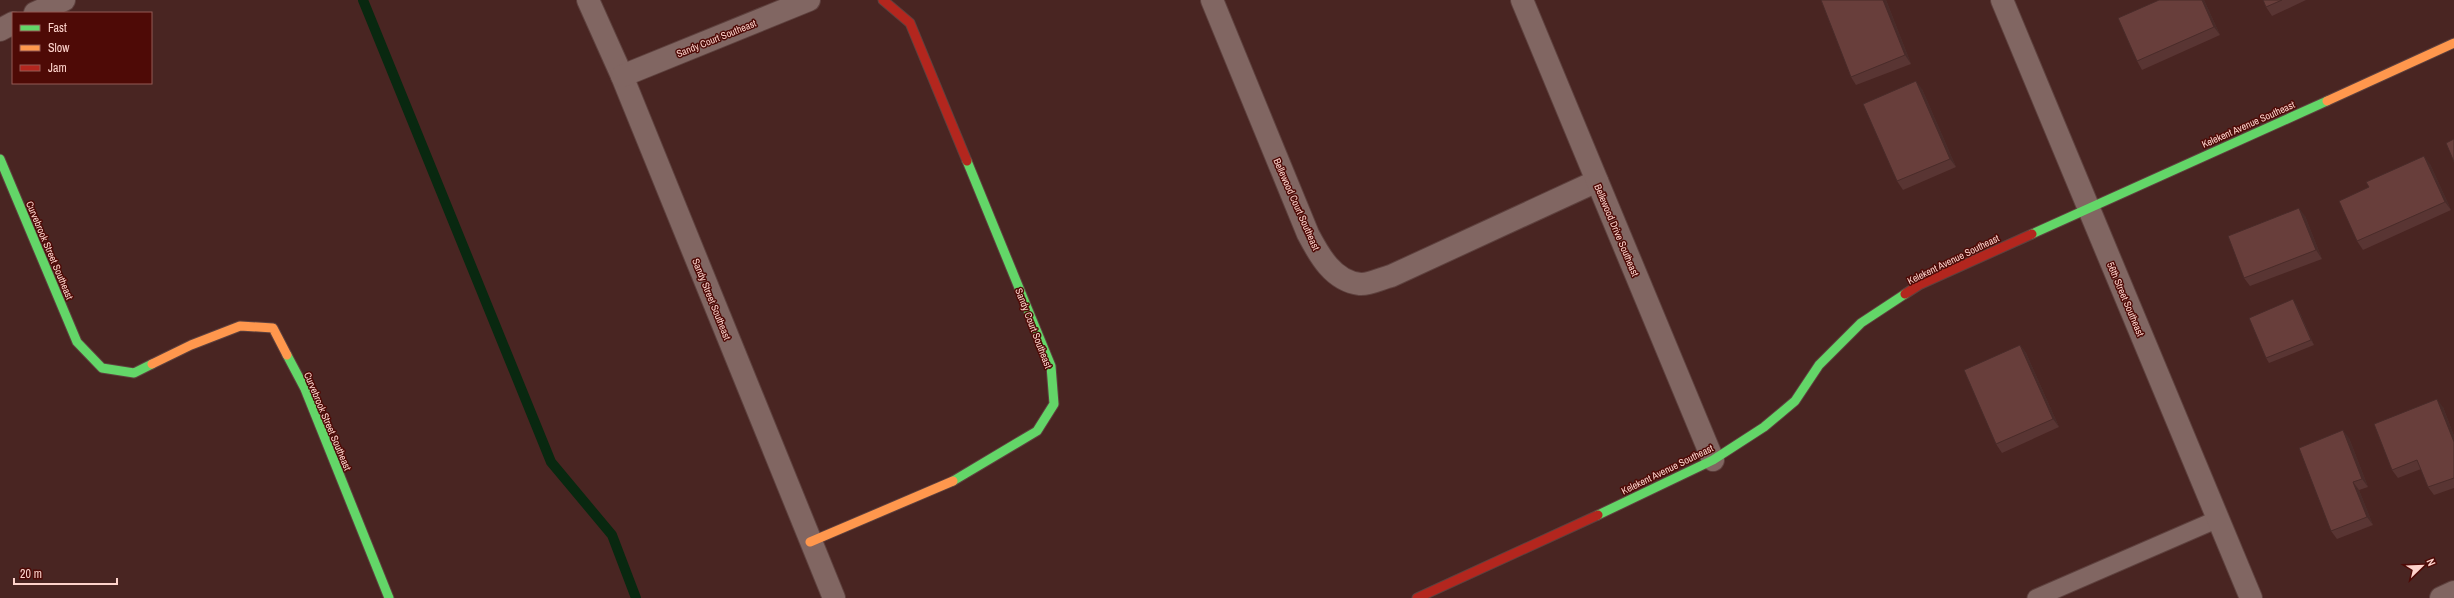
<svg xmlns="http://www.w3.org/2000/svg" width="2454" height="598" viewBox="0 0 2454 598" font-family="'Archivo Narrow',sans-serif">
	<rect width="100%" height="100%" fill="#492522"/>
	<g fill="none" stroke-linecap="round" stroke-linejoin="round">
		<path stroke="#092810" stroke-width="10" d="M363,0L551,462L612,535L636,598"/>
		<defs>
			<path id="lane" d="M2036,598L2218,519"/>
			<g id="street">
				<path d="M588,0L622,76L834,598"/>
				<path d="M1212,0L1308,234C1319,255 1333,281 1360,284C1369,285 1382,278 1391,276L1597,181"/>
				<path d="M1522,0L1713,460"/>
				<path d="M2002,0L2251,598"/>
				<path d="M35,13L64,0"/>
				<path d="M0,30L13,23"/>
				<path d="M622,76L809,0"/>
				<path d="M2441,598L2454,592"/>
			</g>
			<g id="fast">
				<path d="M0,159L77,342L102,368L134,373L152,364"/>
				<path d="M2032,234L2327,101"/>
				<path d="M287,355L305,389L389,598"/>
				<path d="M953,481L1037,431L1054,404L1051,366L967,161"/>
				<path d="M1598,515L1713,460L1764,427L1795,401L1819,365L1861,323L1905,294"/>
			</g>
			<g id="slow">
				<path d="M2327,101L2454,43"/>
				<path d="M152,364L191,345L240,326L273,328L287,355"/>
				<path d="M810,542L953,481"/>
			</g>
			<g id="jam">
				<path d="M883,0L910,23L967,161"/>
				<path d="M1905,294L1919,285L2032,234"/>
				<path d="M1417,598L1598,515"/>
			</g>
		</defs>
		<use href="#lane" stroke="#5e413e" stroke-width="19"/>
		<use href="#street" stroke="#5e413e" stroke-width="24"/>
		<use href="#fast" stroke="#5e413e" stroke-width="11"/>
		<use href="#slow" stroke="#5e413e" stroke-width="11"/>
		<use href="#jam" stroke="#5e413e" stroke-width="11"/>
		<use href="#lane" stroke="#816662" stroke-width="17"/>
		<use href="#street" stroke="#816662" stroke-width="22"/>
		<use href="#fast" stroke="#63d668" stroke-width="9"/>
		<use href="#slow" stroke="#ff974d" stroke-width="9"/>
		<use href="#jam" stroke="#b3261e" stroke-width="9"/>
	</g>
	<g fill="#593533">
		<path d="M1821,0H1886L1911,64L1856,85L1851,77Z"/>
		<path d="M2204,0L2220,35L2142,70L2137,61Z"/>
		<path d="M2263,0H2306L2272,16L2266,7Z"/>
		<path d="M1922,89L1956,167L1903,190L1897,181Z"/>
		<path d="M2430,164L2451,210L2363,250L2357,241Z"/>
		<path d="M2305,216L2322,259L2250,286L2244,278Z"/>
		<path d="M2296,304L2314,345L2269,363L2266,358Z"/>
		<path d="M2020,345L2026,353L2059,427L2002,453L1996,444Z"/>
		<path d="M2443,407L2454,436V488L2434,495L2428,487L2421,469L2398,478L2392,470Z"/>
		<path d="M2349,438L2368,487L2359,490L2373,525L2337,539L2331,531Z"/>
	</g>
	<g fill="#492b29">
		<path d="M1883,0H1886L1911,64L1905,55Z"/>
		<path d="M2202,0H2204L2220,35L2214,27Z"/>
		<path d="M1916,81L1922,89L1956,167L1950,159Z"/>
		<path d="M2424,156L2430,164L2451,210L2445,202Z"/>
		<path d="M2299,208L2305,216L2322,259L2316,250Z"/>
		<path d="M2293,299L2296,304L2314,345L2311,340Z"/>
		<path d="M2020,345L2026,353L2059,427L2053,419Z"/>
		<path d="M2437,399L2443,407L2454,436V442Z"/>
		<path d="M2343,430L2349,438L2368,487L2362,479Z"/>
		<path d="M2353,482L2359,490L2373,525L2367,517Z"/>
	</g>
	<g fill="#683e3b" stroke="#492b29">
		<path d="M1821,0H1883L1905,55L1851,77Z"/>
		<path d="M2159,0H2202L2214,27L2137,61L2118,18Z"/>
		<path d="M2263,0H2282L2266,7Z"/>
		<path d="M1916,81L1950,159L1897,181L1863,104Z"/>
		<path d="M2454,139V162L2446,143Z"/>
		<path d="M2424,156L2445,202L2357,241L2339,201L2369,187L2366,182Z"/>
		<path d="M2299,208L2316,250L2244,278L2228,236Z"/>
		<path d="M2293,299L2311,340L2266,358L2249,318Z"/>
		<path d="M2020,345L2053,419L1996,444L1964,370Z"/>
		<path d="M2437,399L2454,442V478L2428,487L2417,460L2392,470L2374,424Z"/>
		<path d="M2343,430L2362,479L2353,482L2367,517L2331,531L2299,448Z"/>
	</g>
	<g text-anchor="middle" stroke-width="3" stroke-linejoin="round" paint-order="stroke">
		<g font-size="10" fill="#fed3cc" stroke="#4e0a06">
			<text transform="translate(716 38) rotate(-22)" y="4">Sandy Court Southeast</text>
			<text transform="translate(2248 124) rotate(-24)" y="4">Kelekent Avenue Southeast</text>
			<text transform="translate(1297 204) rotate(66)" y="4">Bellewood Court Southeast</text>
			<text transform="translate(1617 230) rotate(67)" y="4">Bellewood Drive Southeast</text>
			<text transform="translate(50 250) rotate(67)" y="4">Curvebrook Street Southeast</text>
			<text transform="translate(1953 259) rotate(-26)" y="4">Kelekent Avenue Southeast</text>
			<text transform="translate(712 299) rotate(68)" y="4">Sandy Street Southeast</text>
			<text transform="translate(2126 299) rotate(67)" y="4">56th Street Southeast</text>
			<text transform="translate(1034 328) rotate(69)" y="4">Sandy Court Southeast</text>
			<text transform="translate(328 421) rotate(67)" y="4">Curvebrook Street Southeast</text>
			<text transform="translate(1667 469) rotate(-26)" y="4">Kelekent Avenue Southeast</text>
		</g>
	</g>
	<rect x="12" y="12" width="140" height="72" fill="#4e0a06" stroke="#945a55"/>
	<rect x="20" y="25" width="20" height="6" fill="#63d668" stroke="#945a55"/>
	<text x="48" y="32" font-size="12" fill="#fed3cc">Fast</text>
	<rect x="20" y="45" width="20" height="6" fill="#ff974d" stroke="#945a55"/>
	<text x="48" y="52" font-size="12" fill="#fed3cc">Slow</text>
	<rect x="20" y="65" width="20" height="6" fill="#b3261e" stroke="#945a55"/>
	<text x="48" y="72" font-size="12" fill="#fed3cc">Jam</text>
	<g transform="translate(2422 566) rotate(67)" stroke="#4e0a06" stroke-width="3" paint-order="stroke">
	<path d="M0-3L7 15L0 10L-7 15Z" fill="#fed3cc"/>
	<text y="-6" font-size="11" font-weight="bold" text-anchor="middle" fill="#fed3cc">N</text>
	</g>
	<path d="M14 578v6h103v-6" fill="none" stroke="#fed3cc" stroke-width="2"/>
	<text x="20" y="578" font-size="12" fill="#fed3cc" stroke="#4e0a06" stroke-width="3" paint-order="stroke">20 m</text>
</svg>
